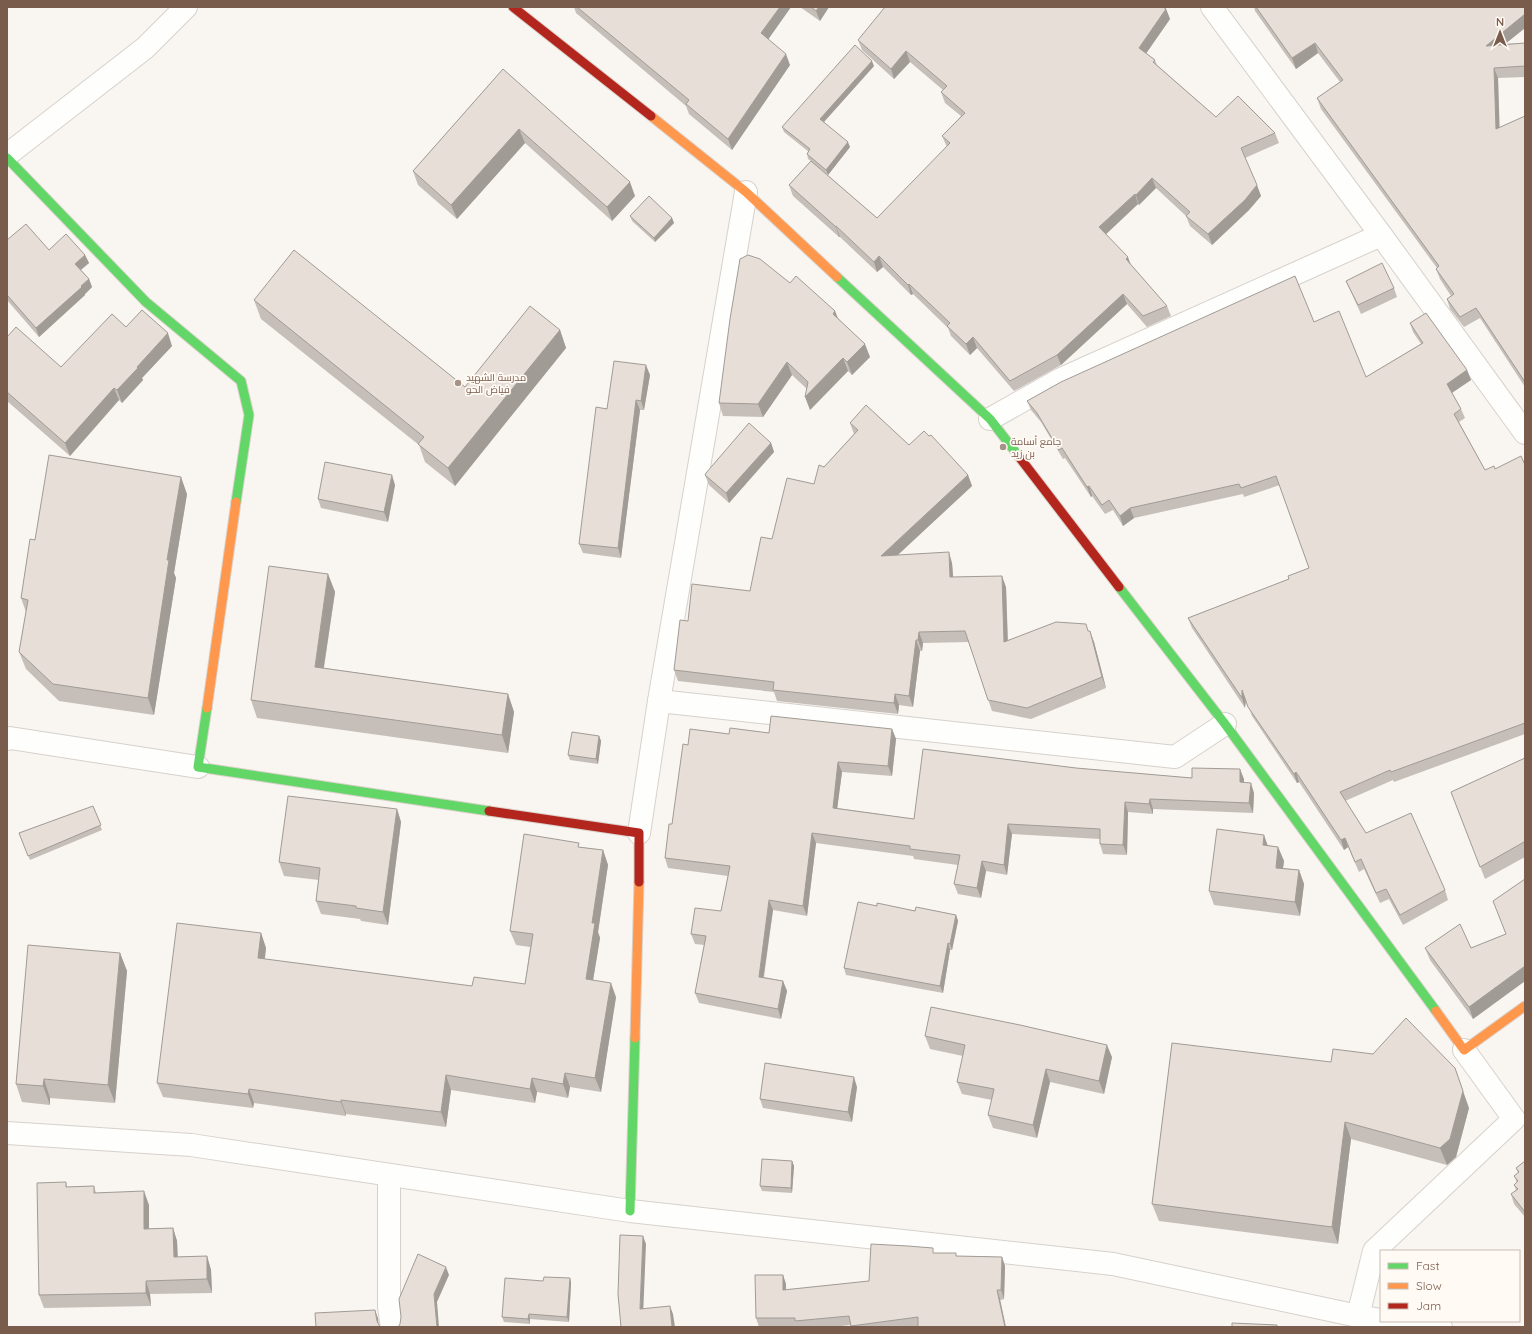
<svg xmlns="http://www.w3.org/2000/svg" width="1532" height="1334" viewBox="0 0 1532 1334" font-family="Quicksand,Cairo,sans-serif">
	<rect width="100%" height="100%" fill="#f9f5f0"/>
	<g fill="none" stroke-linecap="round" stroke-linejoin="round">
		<defs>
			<g id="street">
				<path d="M1212,7L1381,235L1525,433"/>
				<path d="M7,155L145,48L186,7"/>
				<path d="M990,419L1059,380L1381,235"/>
				<path d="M659,701L1175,757L1225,724"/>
				<path d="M7,739L10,738L198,767"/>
				<path d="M639,833L659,701L746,192"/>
				<path d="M7,1133L191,1145L630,1211L1113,1264L1358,1316L1381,1320"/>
				<path d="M389,1175V1307L392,1327"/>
				<path d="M1358,1316L1374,1251L1514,1119L1464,1050"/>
				<path d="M1391,1321L1441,1327"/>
			</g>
			<g id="fast">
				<path d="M7,158L146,302L241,381L249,415L236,502"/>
				<path d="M837,277L990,419L1020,458"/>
				<path d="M1119,587L1225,724L1436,1011"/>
				<path d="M207,708L198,767L489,811"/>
				<path d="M630,1211L635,1038"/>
			</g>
			<g id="slow">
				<path d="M651,116L746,192L837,277"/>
				<path d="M207,708L236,502"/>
				<path d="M1436,1011L1464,1050L1525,1006"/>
				<path d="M635,1038L639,882"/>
			</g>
			<g id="jam">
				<path d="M513,7L651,116"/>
				<path d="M1020,458L1119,587"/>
				<path d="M489,811L639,833V882"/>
			</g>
		</defs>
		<use href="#street" stroke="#d7d1cb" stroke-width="24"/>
		<use href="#fast" stroke="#d9d2cb" stroke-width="11"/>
		<use href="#slow" stroke="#d9d2cb" stroke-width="11"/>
		<use href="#jam" stroke="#d9d2cb" stroke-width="11"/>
		<use href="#street" stroke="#fefefd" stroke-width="22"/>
		<use href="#fast" stroke="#63d668" stroke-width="9"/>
		<use href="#slow" stroke="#ff974d" stroke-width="9"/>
		<use href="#jam" stroke="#b3261e" stroke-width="9"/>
	</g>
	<g fill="#c6bfb9">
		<path d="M574,7H791L768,39L790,65L732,150L689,114L686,106L576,13Z"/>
		<path d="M800,7H829L820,21Z"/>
		<path d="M1254,7H1525V28L1505,44L1525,43V77L1498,78L1499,128L1525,116V387L1480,318L1464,327L1450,309L1447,299L1451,296L1440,279L1436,269L1437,268L1321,109L1317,98L1340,82L1318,53L1296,69L1255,11Z"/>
		<path d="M1166,9L1170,19L1146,53L1155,60L1157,65L1216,117L1275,133L1279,143L1245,158L1261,196L1249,210L1212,245L1190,226L1186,216L1156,188L1139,205L1138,204L1106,234L1131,265L1167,306L1171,316L1147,327L1127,304L1061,365L1014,391L977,348L970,355L951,336L948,328L913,294L911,295L883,267L877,272L840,237H839L793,196L789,185L811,161L808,159L807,154L809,152L784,132L782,127L874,66L824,122L850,147L828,175L817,166L877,218L947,147L942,136L961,116L945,103L941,92L943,90L910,62L894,79L862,50L858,40Z"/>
		<path d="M503,69L635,196L612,221L525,143L457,219L418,185L413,171Z"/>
		<path d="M630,216L672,218L674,223L655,242L632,221Z"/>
		<path d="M7,240L49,250L85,255L89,263L81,270L89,279L92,287L85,294V295L39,337L7,300Z"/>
		<path d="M1346,281L1394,288L1397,297L1361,314L1350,290Z"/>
		<path d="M790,283L835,311L838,318L870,357L852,375L848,371L810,410L807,389L792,375L763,417L723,416L719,403Z"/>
		<path d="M254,300L465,387L560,330L566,348L455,486L425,462L419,445L261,319Z"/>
		<path d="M1314,322L1366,377L1421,344L1413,332L1410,323L1467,370L1471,380L1452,393L1461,409L1465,418L1459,422L1485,470L1525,465V734L1394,782L1393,780L1345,801L1366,833L1445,890L1448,900L1403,925L1389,899L1380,903L1364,869L1359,872L1348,847L1344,850L1299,782L1297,783L1252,716L1246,699L1245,708L1192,628L1188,618L1289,579L1309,568L1280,485L1244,497L1243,494L1134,518L1123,526L1113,510L1105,514L1092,496L1091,497L1065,458L1063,459L1041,422L1031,410L1027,401Z"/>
		<path d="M126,327L172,346L142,378L143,380L122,403L119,400L70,456L7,401V337L61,367Z"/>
		<path d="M650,375L644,410H640L621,558L583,553L579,544L607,409Z"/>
		<path d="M850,423L909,445L968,475L972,486L897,555L952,563L953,577L1006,587L1008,640L1088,631L1094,642L1106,688L1031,719L992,711L969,642L923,643L922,651H920L913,707L899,705L898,714L777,701L774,692L678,681L674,670L688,621L750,591L772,539L814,484L824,467L854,434Z"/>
		<path d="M771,443L774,452L729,503L709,485L705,475Z"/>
		<path d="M395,485L388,522L321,508L318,499Z"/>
		<path d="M187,494L174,573L176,578L154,715L59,701L26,669L19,652L26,612L21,598L35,540Z"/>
		<path d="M328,574L335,592L324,668L508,694L514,712L508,753L257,718L251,700Z"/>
		<path d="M892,729L896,739L892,776L842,772L837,808L914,819L1076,768L1192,778L1244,779V782L1254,793L1253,813L1153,809V814L1128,812L1127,855L1103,854L1100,844V839L1012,834L1007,875L986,871L981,898L958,894L954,884L958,865L914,859L913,856L816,843L807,916L773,910L764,977L783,981L787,991L781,1019L699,1003L695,993L704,945L695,944L691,934L721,911L728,876L668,868L665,858L672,824L688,745L729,734Z"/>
		<path d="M599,736L601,741L598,764L570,760L568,755Z"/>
		<path d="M1525,758V857L1485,879L1451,792Z"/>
		<path d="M93,806L102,830L30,860L19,833Z"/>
		<path d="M397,809L401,822L388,925L361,921L360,919L321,914L316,901L319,880L284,876L279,862Z"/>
		<path d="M1268,845L1278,847L1284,861L1283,868L1299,870L1304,884L1300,916L1214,905L1209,891Z"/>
		<path d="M580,847L603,850L608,865L598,932L600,938L593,980L616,997L601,1092L570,1087L568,1098L537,1092L535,1103L451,1090L446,1127L346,1114V1116L254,1103L253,1108L163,1097L157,1083L261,933L266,948L265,959L472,986L525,984L530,947L516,945L510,931Z"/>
		<path d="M1525,879V981L1473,1019L1430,960L1425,948H1471L1506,934Z"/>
		<path d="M877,906L956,915L958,921L952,950H950L943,993L846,975L844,968Z"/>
		<path d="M120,953L127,971L115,1103L50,1098V1105L22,1102L16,1084Z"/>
		<path d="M925,1036L1112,1057L1104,1094L1050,1082L1037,1138L993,1128L988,1115L992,1100L962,1094L957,1082L963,1056L930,1049Z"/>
		<path d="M1172,1043L1469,1108L1456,1157L1447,1165L1351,1139L1338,1244L1159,1221L1152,1204Z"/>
		<path d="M857,1087L852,1122L763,1108L760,1099Z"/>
		<path d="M792,1161L794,1166L792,1193L762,1191L760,1186Z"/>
		<path d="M1525,1161V1217L1514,1204L1511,1194L1516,1190L1514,1185L1517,1183L1514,1176L1518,1173L1516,1168Z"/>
		<path d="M66,1182L67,1187L94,1186L96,1193L149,1205V1229L173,1228L177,1241L178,1257L207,1256L211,1270L212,1293L150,1294L151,1306L44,1308L39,1295Z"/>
		<path d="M935,1253L957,1256L1002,1257L1005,1266L1004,1299L918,1327H851L850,1325L833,1327H759L756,1318L783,1275L786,1284V1290L869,1281Z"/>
		<path d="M570,1278L571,1283L569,1322L530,1319V1324L504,1322L502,1317L543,1281Z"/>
	</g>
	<g fill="#a19b96">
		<path d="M780,7H791L765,44L761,33Z"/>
		<path d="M819,7H829L820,21L816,11Z"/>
		<path d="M1166,9L1170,19L1143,58L1139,48Z"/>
		<path d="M1525,14V28L1490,56L1486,46Z"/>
		<path d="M1315,43L1318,53L1296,69L1292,58Z"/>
		<path d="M906,51L910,62L894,79L891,69Z"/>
		<path d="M786,54L790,65L732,150L728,139Z"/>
		<path d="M872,61L874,66L822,124L820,119Z"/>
		<path d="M1494,68L1498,78L1500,140L1496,129Z"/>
		<path d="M519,129L525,143L457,219L451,205Z"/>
		<path d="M848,142L850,147L828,175L826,170Z"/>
		<path d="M1152,178L1156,188L1139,205L1136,195Z"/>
		<path d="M630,182L635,196L612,221L607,207Z"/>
		<path d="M1257,185L1261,196L1249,210L1212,245L1208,234Z"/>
		<path d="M1135,194L1138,204L1103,237L1099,227Z"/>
		<path d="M672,218L674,223L655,242L654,238Z"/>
		<path d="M836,226L840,237H839L836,227Z"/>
		<path d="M85,255L89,263L78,272L75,264Z"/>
		<path d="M879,256L883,267L877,272L874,262Z"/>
		<path d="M1128,257L1132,268L1126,259Z"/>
		<path d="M89,279L92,287L85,294V295L39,337L36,328Z"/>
		<path d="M909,284L913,294L911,295L908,285Z"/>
		<path d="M1123,294L1127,304L1061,365L1057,355Z"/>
		<path d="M835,311L840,325L833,314Z"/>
		<path d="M560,330L566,348L455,486L448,468Z"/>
		<path d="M168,333L172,346L142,378L143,380L122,403L117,390L137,367Z"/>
		<path d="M973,337L977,348L970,355L966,344Z"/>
		<path d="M865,344L870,357L852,375L847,362Z"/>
		<path d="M843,358L848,371L810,410L805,397Z"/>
		<path d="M787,362L792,375L763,417L758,404Z"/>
		<path d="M646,365L650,375L644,410L641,401Z"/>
		<path d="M1467,370L1471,380L1450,394L1447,384Z"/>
		<path d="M114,388L119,400L70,456L65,443Z"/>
		<path d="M636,400L640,410L621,558L618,548Z"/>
		<path d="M771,443L774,452L729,503L726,493Z"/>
		<path d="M392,475L395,485L388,522L384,512Z"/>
		<path d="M968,475L972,486L885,567L881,556Z"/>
		<path d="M181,477L187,494L174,573L176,578L154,715L148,698L167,560Z"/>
		<path d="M1089,486L1092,496L1091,497L1087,487Z"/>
		<path d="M1130,508L1134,518L1123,526L1120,516Z"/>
		<path d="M949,552L952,563L954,588L950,577Z"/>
		<path d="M328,574L335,592L321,685L315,667Z"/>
		<path d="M1002,576L1006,587L1008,653L1004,642Z"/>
		<path d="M1090,631L1094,642L1106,688L1102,677Z"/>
		<path d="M919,632L923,643L922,651L918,640Z"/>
		<path d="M916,640L920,651L913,707L909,696Z"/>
		<path d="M1242,690L1246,699L1245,708L1242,698Z"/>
		<path d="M508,694L514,712L508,753L502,735Z"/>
		<path d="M895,694L899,705L898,714L894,703Z"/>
		<path d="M892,729L896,739L892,776L888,766Z"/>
		<path d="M599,736L601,741L598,764L596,759Z"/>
		<path d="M838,762L842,772L836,818L833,808Z"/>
		<path d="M1240,769L1244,779L1243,792L1240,782Z"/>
		<path d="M1296,772L1299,782L1297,783L1294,774Z"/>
		<path d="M1251,783L1254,793L1253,813L1249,803Z"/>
		<path d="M1150,799L1153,809V814L1149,804Z"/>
		<path d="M1125,802L1128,812L1127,855L1123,845Z"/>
		<path d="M397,809L401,822L388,925L383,912Z"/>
		<path d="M1008,824L1012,834L1007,875L1004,865Z"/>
		<path d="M812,833L816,843L807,916L803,906Z"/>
		<path d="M1264,835L1269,849L1263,845Z"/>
		<path d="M1345,838L1348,847L1344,850L1341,840Z"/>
		<path d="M1278,847L1284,861L1281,882L1276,868Z"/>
		<path d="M603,850L608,865L598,932L600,938L591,993L586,979L592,923Z"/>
		<path d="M982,861L986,871L981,898L977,888Z"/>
		<path d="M1299,870L1304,884L1300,916L1295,902Z"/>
		<path d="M769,900L773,910L762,987L759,977Z"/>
		<path d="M956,915L958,921L952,950L950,944Z"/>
		<path d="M261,933L266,948L263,972L258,958Z"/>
		<path d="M948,943L950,950L943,993L940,986Z"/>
		<path d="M120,953L127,971L115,1103L108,1085Z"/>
		<path d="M1525,966V981L1473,1019L1469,1007Z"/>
		<path d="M783,981L787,991L781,1019L778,1009Z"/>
		<path d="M611,983L616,997L601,1092L595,1078Z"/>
		<path d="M1107,1045L1112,1057L1104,1094L1099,1081Z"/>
		<path d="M1455,1068L1469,1108L1456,1157L1447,1165L1440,1148Z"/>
		<path d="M1046,1069L1050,1082L1037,1138L1033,1125Z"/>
		<path d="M565,1073L570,1087L568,1098L563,1084Z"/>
		<path d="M446,1075L451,1090L446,1127L441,1112Z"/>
		<path d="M854,1077L857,1087L852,1122L848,1112Z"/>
		<path d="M532,1078L537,1092L535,1103L530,1089Z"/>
		<path d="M44,1079L50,1098V1105L43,1086Z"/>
		<path d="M249,1089L254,1103L253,1108L248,1094Z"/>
		<path d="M341,1100L346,1114V1116L341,1102Z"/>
		<path d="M1345,1122L1351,1139L1338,1244L1332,1227Z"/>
		<path d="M792,1161L794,1166L792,1193L791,1188Z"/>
		<path d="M144,1191L149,1205V1243L144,1229Z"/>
		<path d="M173,1228L177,1241L178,1271L174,1257Z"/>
		<path d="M643,1236L646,1244L643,1317L640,1309Z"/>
		<path d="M207,1256L211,1270L212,1293L207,1279Z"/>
		<path d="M1002,1257L1005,1266L1004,1299L1001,1290Z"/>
		<path d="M446,1267L449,1275L437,1302L439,1327H437L434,1294Z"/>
		<path d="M783,1275L786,1284V1299L783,1290Z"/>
		<path d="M570,1278L571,1283L569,1322L567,1317Z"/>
		<path d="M146,1281L150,1294L151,1306L146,1293Z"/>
		<path d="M997,1290L1000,1299L1006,1327H1005Z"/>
		<path d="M670,1306L673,1314L675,1327H672Z"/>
		<path d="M375,1310L378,1318L379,1327L377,1321Z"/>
		<path d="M529,1314L530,1319V1324L528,1319Z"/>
	</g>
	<g fill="#e6ded7" stroke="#a19b96">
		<path d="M577,7H780L761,33L786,54L728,139L686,104L689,100Z"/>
		<path d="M811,7H819L816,11Z"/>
		<path d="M885,7H1163L1166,9L1139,48L1155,60L1153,62L1216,117L1238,96L1275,133L1241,148L1257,185L1245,200L1208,234L1186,216L1190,212L1152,178L1136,195L1135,194L1099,227L1128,257L1126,259L1167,306L1143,316L1123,294L1057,355L1010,381L973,337L966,344L947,326L950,323L909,284L908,285L879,256L874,262L836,226V227L789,185L811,161L877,218L950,143L942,136L965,113L941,92L947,86L906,51L891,69L858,40Z"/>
		<path d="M1256,7H1525V14L1486,46L1525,43V66L1494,68L1496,129L1525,116V382L1476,308L1460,317L1447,299L1454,294L1436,269L1439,266L1317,98L1343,80L1315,43L1292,58Z"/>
		<path d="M855,45L872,61L820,119L848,142L826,170L807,154L810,149L782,127Z"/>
		<path d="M503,69L630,182L607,207L519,129L451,205L413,171Z"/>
		<path d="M649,196L672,218L654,238L630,216Z"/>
		<path d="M26,224L49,250L66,234L85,255L75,264L89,279L81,286L82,287L36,328L7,295V240Z"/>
		<path d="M294,250L465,387L530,306L560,330L448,468L418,444L424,437L254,300Z"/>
		<path d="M748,255L760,259L790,283L796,276L835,311L833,314L865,344L847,362L843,358L805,397L808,382L787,362L758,404L719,403L730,319L740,259Z"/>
		<path d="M1382,263L1394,288L1358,305L1346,281Z"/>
		<path d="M1295,276L1314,322L1339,311L1366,377L1423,343L1410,323L1426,313L1467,370L1447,384L1461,409L1454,414L1485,470L1494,466L1495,469L1521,456L1525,465V723L1391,772L1390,770L1340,792L1366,833L1411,813L1445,890L1400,915L1386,889L1376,893L1361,859L1355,862L1345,838L1341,840L1296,772L1294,774L1248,707L1242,690V698L1188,618L1289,579L1288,576L1309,568L1276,476L1241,488L1239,484L1130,508L1120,516L1109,500L1102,505L1089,486L1087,487L1062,448L1059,450L1037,413L1027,401L1061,382Z"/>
		<path d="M142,310L168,333L137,367L138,368L117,390L114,388L65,443L7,392V337L16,327L61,367L112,314L126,327Z"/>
		<path d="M614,361L646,365L641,401L636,400L618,548L579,544L596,407L607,409Z"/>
		<path d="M866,405L909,445L924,431L929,436L931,435L968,475L881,556L949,552L950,577L1002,576L1004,642L1056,622L1086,624L1088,631H1090L1102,677L1027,708L988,700L965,631L919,632L918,640H916L909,696L895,694L894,703L773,690L774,682L674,670L680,620L688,621L692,584L750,591L761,537L772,539L787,478L814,484L819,465L824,467L858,430L850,423Z"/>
		<path d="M749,423L771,443L726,493L705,475L706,473Z"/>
		<path d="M49,455L181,477L167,560H169L148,698L53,684L19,652L28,600L21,598L30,539L35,540Z"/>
		<path d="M325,462L392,475L384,512L318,499Z"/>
		<path d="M269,566L328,574L315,667L508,694L502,735L251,700Z"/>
		<path d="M771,716L892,729L888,766L838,762L833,808L914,819L923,749L1076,768L1192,778V768L1240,769V782L1251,783L1249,803L1150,799L1149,804L1125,802L1123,845L1100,844V829L1008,824L1004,865L982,861L977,888L954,884L960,855L910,849V846L812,833L803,906L769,900L759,977L783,981L778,1009L695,993L706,936L691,934L695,908L721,911L730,866L665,858L669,824H672L683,744L688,745L690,729L729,734L730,728L769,733Z"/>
		<path d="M572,732L599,736L596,759L568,755Z"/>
		<path d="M1525,758V844L1524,842L1480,867L1451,792Z"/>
		<path d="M288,796L397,809L383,912L356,908V906L316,901L320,868L279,862Z"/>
		<path d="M93,806L101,825L28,856L19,833Z"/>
		<path d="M1217,829L1264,835L1263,845L1278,847L1276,868L1299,870L1295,902L1209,891Z"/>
		<path d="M524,834L579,843L578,847L603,850L592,923H595L586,979L611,983L595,1078L565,1073L563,1084L532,1078L530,1089L446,1075L441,1112L341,1100V1102L249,1089L248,1094L157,1083L177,923L261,933L258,958L472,986L474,977L525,984L533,934L510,931Z"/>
		<path d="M1525,879V966L1469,1007L1425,948L1460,924L1471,948L1506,934L1493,901Z"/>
		<path d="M858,902L877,906V903L915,911L916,907L956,915L950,944L948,943L940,986L844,968Z"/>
		<path d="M28,945L120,953L108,1085L44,1079L43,1086L16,1084Z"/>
		<path d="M931,1007L1020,1025L1107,1045L1099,1081L1046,1069L1033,1125L988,1115L994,1089L957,1082L965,1045L925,1036Z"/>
		<path d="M1406,1018L1455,1068L1463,1091L1450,1139L1440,1148L1345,1122L1332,1227L1152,1204L1172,1043L1331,1062L1333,1049L1373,1054Z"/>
		<path d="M765,1063L854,1077L848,1112L760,1099Z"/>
		<path d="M762,1159L792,1161L791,1188L760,1186Z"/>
		<path d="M1525,1161V1212L1511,1194L1518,1189L1514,1185L1518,1181L1514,1176L1519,1172L1516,1168Z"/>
		<path d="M66,1182V1187L94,1186V1193L144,1191V1229L173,1228L174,1257L207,1256V1279L146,1281V1293L39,1295L37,1183Z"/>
		<path d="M620,1235L643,1236L640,1309L670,1306L672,1327H621L618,1294Z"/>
		<path d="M871,1244L908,1246L933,1248V1253H956V1256L1002,1257L1001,1290H997L1005,1327H918V1317L851,1326L849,1316L795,1321V1318H756L755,1275H783V1290L869,1281Z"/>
		<path d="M418,1254L446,1267L434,1294L437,1327H398L400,1324L401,1317L399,1299Z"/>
		<path d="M544,1277L570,1278L567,1317L529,1314L528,1319L502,1317L505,1278L543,1281Z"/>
		<path d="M375,1310L377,1321L380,1327H316L315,1313Z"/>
		<path d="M1232,1323L1277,1325V1327H1232Z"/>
	</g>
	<g fill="#a69286" stroke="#fffaf3" stroke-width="1.5">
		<circle cx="458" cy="383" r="4"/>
		<circle cx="1003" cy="447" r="4"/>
	</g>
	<g text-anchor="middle" stroke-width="3.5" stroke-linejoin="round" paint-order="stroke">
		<g font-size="10" fill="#7a5c4d" stroke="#fffaf3" text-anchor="start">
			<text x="466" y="381">مدرسة الشهيد<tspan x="466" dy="12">فياض الحو</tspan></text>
			<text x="1011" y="445">جامع أسامة<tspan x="1011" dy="12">بن زيد</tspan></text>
		</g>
	</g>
	<rect width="1532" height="1334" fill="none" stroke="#7a5c4d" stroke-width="16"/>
	<rect x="1380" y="1250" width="140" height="72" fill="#fffaf3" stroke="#cabbb1"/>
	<rect x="1388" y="1263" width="20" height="6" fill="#63d668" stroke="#cabbb1"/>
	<text x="1416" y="1270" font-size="12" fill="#7a5c4d">Fast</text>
	<rect x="1388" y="1283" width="20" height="6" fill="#ff974d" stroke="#cabbb1"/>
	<text x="1416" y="1290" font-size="12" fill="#7a5c4d">Slow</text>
	<rect x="1388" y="1303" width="20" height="6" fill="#b3261e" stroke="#cabbb1"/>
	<text x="1416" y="1310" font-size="12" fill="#7a5c4d">Jam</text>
	<g transform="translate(1500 32)" stroke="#fffaf3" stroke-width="3" paint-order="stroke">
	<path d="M0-3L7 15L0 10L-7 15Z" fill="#7a5c4d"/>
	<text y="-6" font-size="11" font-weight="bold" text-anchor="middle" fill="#7a5c4d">N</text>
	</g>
</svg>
